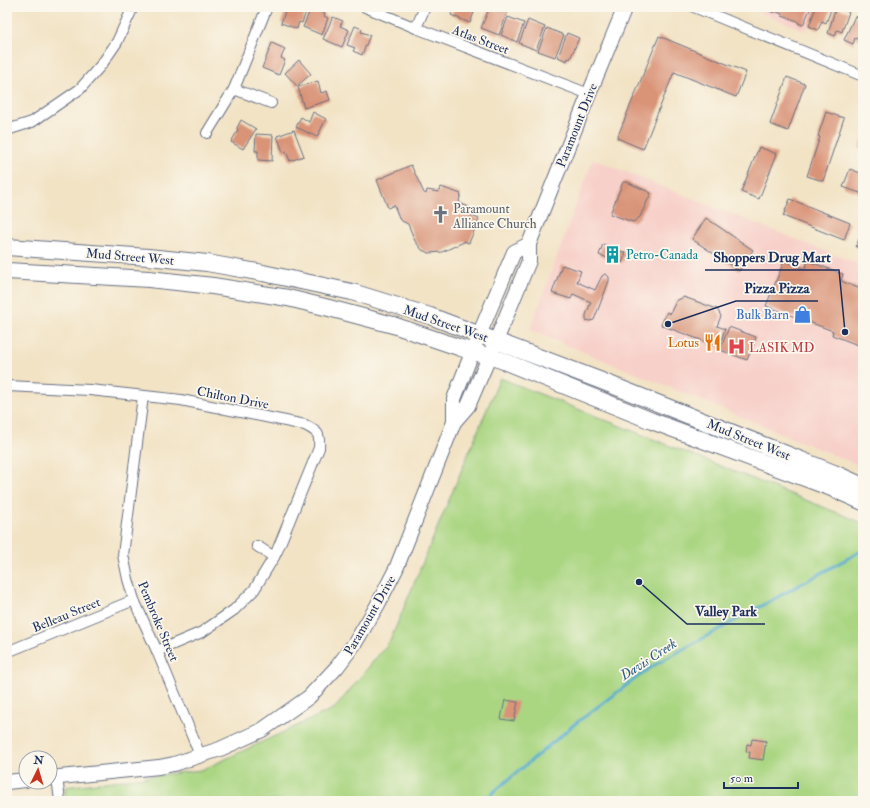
<svg xmlns="http://www.w3.org/2000/svg" width="870" height="808" viewBox="0 0 870 808" font-family="'IM FELL Double Pica',serif">
	<rect width="100%" height="100%" fill="#fbf7ec"/>
	<filter id="ink" filterUnits="userSpaceOnUse"><feTurbulence type="fractalNoise" baseFrequency=".025" numOctaves="2"/><feDisplacementMap in="SourceGraphic" scale="8" xChannelSelector="R" yChannelSelector="G"/><feConvolveMatrix kernelMatrix="1 2 1 2 8 2 1 2 1" color-interpolation-filters="sRGB"/></filter>
	<filter id="wash" filterUnits="userSpaceOnUse"><feTurbulence type="fractalNoise" baseFrequency=".012" numOctaves="4" result="noise"/><feDisplacementMap in="SourceGraphic" scale="16" xChannelSelector="R" yChannelSelector="G"/><feGaussianBlur stdDeviation="0.9" result="paint"/><feColorMatrix in="noise" values="0 0 0 0 0 0 0 0 0 0 0 0 0 0 0 0 0 1.4 0 .05"/><feComposite in="paint" operator="in"/></filter>
	<g filter="url(#wash)">
		<rect width="100%" height="100%" fill="#f2e3c5"/>
		<g fill="#f7d0c9">
			<path d="M747,7H816L806,31Z"/>
			<path d="M593,159L863,266V467L530,330Z"/>
		</g>
		<path fill="#aad682" stroke="#628270" d="M500,378L863,523V801H66L65,787L201,770L215,764L335,708L390,641Z"/>
		<g fill="none" stroke-linecap="round" stroke-linejoin="round">
			<path stroke="#4fa9cd" stroke-width="3" d="M483,801L576,723L651,667L863,550"/>
		</g>
		<g id="blocks">
			<g fill="#d99377">
				<path d="M287,7H292L306,12L302,23L299,22L297,29L281,23Z"/>
				<path d="M454,7H470L475,10L470,23L451,15Z"/>
				<path d="M765,7H811L803,25L798,23V21L782,16V14L775,11L774,13L765,9Z"/>
				<path d="M816,7H832L826,23L822,21L818,30L809,26Z"/>
				<path d="M836,7L849,12L842,32L837,30L835,36L828,33Z"/>
				<path d="M311,8L325,14L324,16L328,18L322,35L303,27Z"/>
				<path d="M500,8L508,11L499,35L481,28L489,9L498,12Z"/>
				<path d="M855,16L863,19V31L859,40L855,38L853,44L844,40Z"/>
				<path d="M333,17L343,21L340,26L349,30L342,47L323,39Z"/>
				<path d="M508,17L524,23L517,42L501,35Z"/>
				<path d="M528,20L545,27L536,50L519,43Z"/>
				<path d="M355,26L362,29L361,32L370,35L362,55L353,51L355,48L347,45Z"/>
				<path d="M547,28L564,35L555,57L538,51Z"/>
				<path d="M567,33L579,38L570,59L568,58L567,61L558,57Z"/>
				<path d="M659,36L746,72L736,97L674,72L643,149L617,138Z"/>
				<path d="M272,43L285,49L281,58L285,60L279,75L262,68Z"/>
				<path d="M299,60L311,74L297,86L285,73Z"/>
				<path d="M787,77L805,84L788,131L770,124Z"/>
				<path d="M318,81L321,93L327,91L330,100L304,108L298,87Z"/>
				<path d="M313,112L326,119L317,137L296,127L301,117L309,122Z"/>
				<path d="M826,112L844,118L823,181L807,176L820,137L818,136Z"/>
				<path d="M241,120L256,129L243,149L231,142L238,130L237,128Z"/>
				<path d="M294,130L304,156L290,161L286,151L283,152L277,136Z"/>
				<path d="M256,134L273,135L272,161L258,160V151H255Z"/>
				<path d="M863,138V150L859,148Z"/>
				<path d="M759,147L777,154L759,199L741,192Z"/>
				<path d="M411,165L424,193L426,194L427,190L439,192L441,187L461,194L459,201L461,204L469,207L466,213L479,219L469,243L464,241V242L442,252L429,253L422,250L415,241L408,224L400,220L394,205L388,208L377,180Z"/>
				<path d="M850,169L863,174V194L843,187Z"/>
				<path d="M623,182H627L651,193L640,217L633,222L610,214Z"/>
				<path d="M790,199L850,223L844,240L783,216Z"/>
				<path d="M706,218L753,250L739,271L692,239Z"/>
				<path d="M863,228V250L856,247Z"/>
				<path d="M603,244L626,253L622,263L599,255Z"/>
				<path d="M784,261L805,269L808,261L843,274L841,281L863,290V347L832,335L833,331L766,306Z"/>
				<path d="M562,265L581,271L577,282L595,290L602,276L605,274L607,275L609,277V281L594,320L590,321L586,320V315L591,302L573,294L571,299L552,293Z"/>
				<path d="M684,297L717,309L721,316L717,326L725,329L719,347L661,325L667,312L670,314L676,301Z"/>
				<path d="M729,327L756,337L747,360L720,350Z"/>
				<path d="M505,700L518,702L514,721L501,719Z"/>
				<path d="M752,739L766,741L763,760L749,758L750,752H746L747,744L751,745Z"/>
			</g>
		</g>
	</g>
	<g filter="url(#ink)">
		<use href="#blocks" fill-opacity="0" stroke="#666e82" stroke-width="1"/>
		<g fill="none" stroke-linecap="round" stroke-linejoin="round">
			<defs>
				<g id="street">
					<path d="M365,7L416,28L589,94"/>
					<path d="M694,7L863,76"/>
					<path d="M416,28L425,7"/>
					<path d="M234,89L271,103"/>
					<path d="M7,130L32,122L80,89L102,64L117,42L133,7"/>
					<path d="M207,133L234,89L267,7"/>
					<path d="M7,386L90,390L181,400L305,425C318,432 320,433 319,448L277,551L274,557L254,590L234,610L202,632L157,651"/>
					<path d="M143,396L123,555L128,579L134,600L157,651L200,755"/>
					<path d="M257,546L274,557"/>
					<path d="M7,652L134,600"/>
					<path d="M57,777L60,801"/>
				</g>
				<g id="secondary">
					<path d="M454,422V399L479,335L514,252L529,244"/>
					<path d="M50,778L159,767L174,764L220,749L262,730L309,697L337,667L355,643L377,606L396,569L454,422L468,406L496,341L529,261V244L589,94L625,7"/>
					<path d="M7,782L26,780"/>
				</g>
				<g id="primary">
					<path d="M7,247L148,257L207,263L263,273L352,292L430,316L496,341L599,380L834,473L863,486"/>
					<path d="M7,271L149,279L213,286L288,298L329,308L393,325L461,348L501,360L652,421L829,487L863,502"/>
				</g>
			</defs>
			<use href="#street" stroke="#666e82" stroke-width="12"/>
			<use href="#secondary" stroke="#666e82" stroke-width="16"/>
			<use href="#primary" stroke="#666e82" stroke-width="18"/>
			<use href="#street" stroke="#fff" stroke-width="10"/>
			<use href="#secondary" stroke="#fff" stroke-width="14"/>
			<use href="#primary" stroke="#fff" stroke-width="16"/>
		</g>
	</g>
	<defs>
		<symbol id="church-bare" viewBox="-9 -9 18 18"><path d="M-1.2-6h2.4v3.5h3.3v2.4h-3.3V6h-2.4V-.1h-3.3v-2.4h3.3Z" fill="#6b7280" stroke="#fbf7ec" stroke-width="2.5" paint-order="stroke"/></symbol>
		<symbol id="building-bare" viewBox="-9 -9 18 18"><path d="M-4-6H4V6H1V3H-1V6H-4ZM-2.5-4.3h1.7v1.8h-1.7ZM.8-4.3h1.7v1.8H.8ZM-2.5-1h1.7V.8h-1.7ZM.8-1h1.7V.8H.8Z" fill="#0f9aa8" stroke="#fbf7ec" stroke-width="2.5" paint-order="stroke"/></symbol>
		<symbol id="shop-bare" viewBox="-9 -9 18 18"><path d="M-5-2.5h2.3a2.7 3.5 0 0 1 5.4 0H5L5.5 6h-11ZM-1.5-2.5h3a1.5 2.3 0 0 0-3 0Z" fill="#3f7fe0" stroke="#fbf7ec" stroke-width="2.5" paint-order="stroke"/></symbol>
		<symbol id="restaurant-bare" viewBox="-9 -9 18 18"><path d="M-5-6h1v4h1v-4h1v4h1v-4h1v5L-1.5 .5V6h-2V.5L-5-1ZM5-6V6H3V1.5H1.5Q1.5-4 5-6Z" fill="#e8710a" stroke="#fbf7ec" stroke-width="2.5" paint-order="stroke"/></symbol>
		<symbol id="hospital-bare" viewBox="-9 -9 18 18"><path d="M-5-5h3v3.5h4V-5h3V5h-3V1.5h-4V5h-3Z" fill="#e0444e" stroke="#fbf7ec" stroke-width="2.5" paint-order="stroke"/></symbol>
	</defs>
	<g fill-rule="evenodd">
		<use href="#church-bare" x="428" y="202" width="25" height="25"/>
		<use href="#building-bare" x="600" y="242" width="25" height="25"/>
		<use href="#shop-bare" x="790" y="302" width="25" height="25"/>
		<use href="#restaurant-bare" x="700" y="330" width="25" height="25"/>
		<use href="#hospital-bare" x="724" y="334" width="25" height="25"/>
	</g>
	<g text-anchor="middle" stroke-width="3.5" stroke-linejoin="round" paint-order="stroke">
		<g font-size="13" fill="#1b2f5e" stroke="#fbf7ec">
			<text transform="translate(481 39) rotate(21)" y="5">Atlas Street</text>
			<text transform="translate(576 125) rotate(-68)" y="5">Paramount Drive</text>
			<text transform="translate(130 256) rotate(5)" y="5">Mud Street West</text>
			<text transform="translate(446 323) rotate(19)" y="5">Mud Street West</text>
			<text transform="translate(233 397) rotate(11)" y="5">Chilton Drive</text>
			<text transform="translate(749 439) rotate(22)" y="5">Mud Street West</text>
			<text transform="translate(66 614) rotate(-22)" y="5">Belleau Street</text>
			<text transform="translate(369 615) rotate(-60)" y="5">Paramount Drive</text>
			<text transform="translate(159 621) rotate(67)" y="5">Pembroke Street</text>
		</g>
		<g font-size="13" fill="#5b616d" stroke="#fbf7ec" text-anchor="start">
			<text x="453" y="213">Paramount<tspan x="453" dy="15">Alliance Church</tspan></text>
		</g>
		<g font-size="13" fill="#0d838f" stroke="#fbf7ec" text-anchor="start">
			<text x="626" y="259">Petro-Canada</text>
		</g>
		<g font-size="13" fill="#366cbe" stroke="#fbf7ec" text-anchor="end">
			<text x="789" y="319">Bulk Barn</text>
		</g>
		<g font-size="13" fill="#c56008" stroke="#fbf7ec" text-anchor="end">
			<text x="699" y="347">Lotus</text>
		</g>
		<g font-size="13" fill="#be3a42" stroke="#fbf7ec" text-anchor="start">
			<text x="749" y="352">LASIK MD</text>
		</g>
		<g font-size="14" font-style="italic" fill="#2d5a85" stroke="#fbf7ec">
			<text transform="translate(648 659) rotate(-33)" y="5">Davis Creek</text>
		</g>
	</g>
	<path fill="none" stroke="#1b2f5e" stroke-width="1.5" d="M845 332L839 270H705M668 324L736 301H818M639 582L687 624H765"/>
	<g fill="#1b2f5e" stroke="#fbf7ec" stroke-width="1.5">
		<circle cx="845" cy="332" r="4"/>
		<circle cx="668" cy="324" r="4"/>
		<circle cx="639" cy="582" r="4"/>
	</g>
	<g font-size="14" text-anchor="middle" font-weight="bold" fill="#1b2f5e" stroke="#fbf7ec" stroke-width="3.5" stroke-linejoin="round" paint-order="stroke">
		<text x="772" y="262">Shoppers Drug Mart</text>
		<text x="777" y="293">Pizza Pizza</text>
		<text x="726" y="616">Valley Park</text>
	</g>
	<rect width="870" height="808" fill="none" stroke="#fbf7ec" stroke-width="24"/>
	<g transform="translate(38 770) rotate(5)"><circle r="19" fill="#fbf7ec" stroke="#a1a7b3"/>
	<path d="M0-3L7 15L0 10L-7 15Z" fill="#c8321e"/>
	<text y="-6" font-size="11" font-weight="bold" text-anchor="middle" fill="#1b2f5e">N</text>
	</g>
	<path d="M724 782v6h74v-6" fill="none" stroke="#1b2f5e" stroke-width="2"/>
	<text x="730" y="782" font-size="12" fill="#1b2f5e" stroke="#fbf7ec" stroke-width="3" paint-order="stroke">50 m</text>
</svg>
